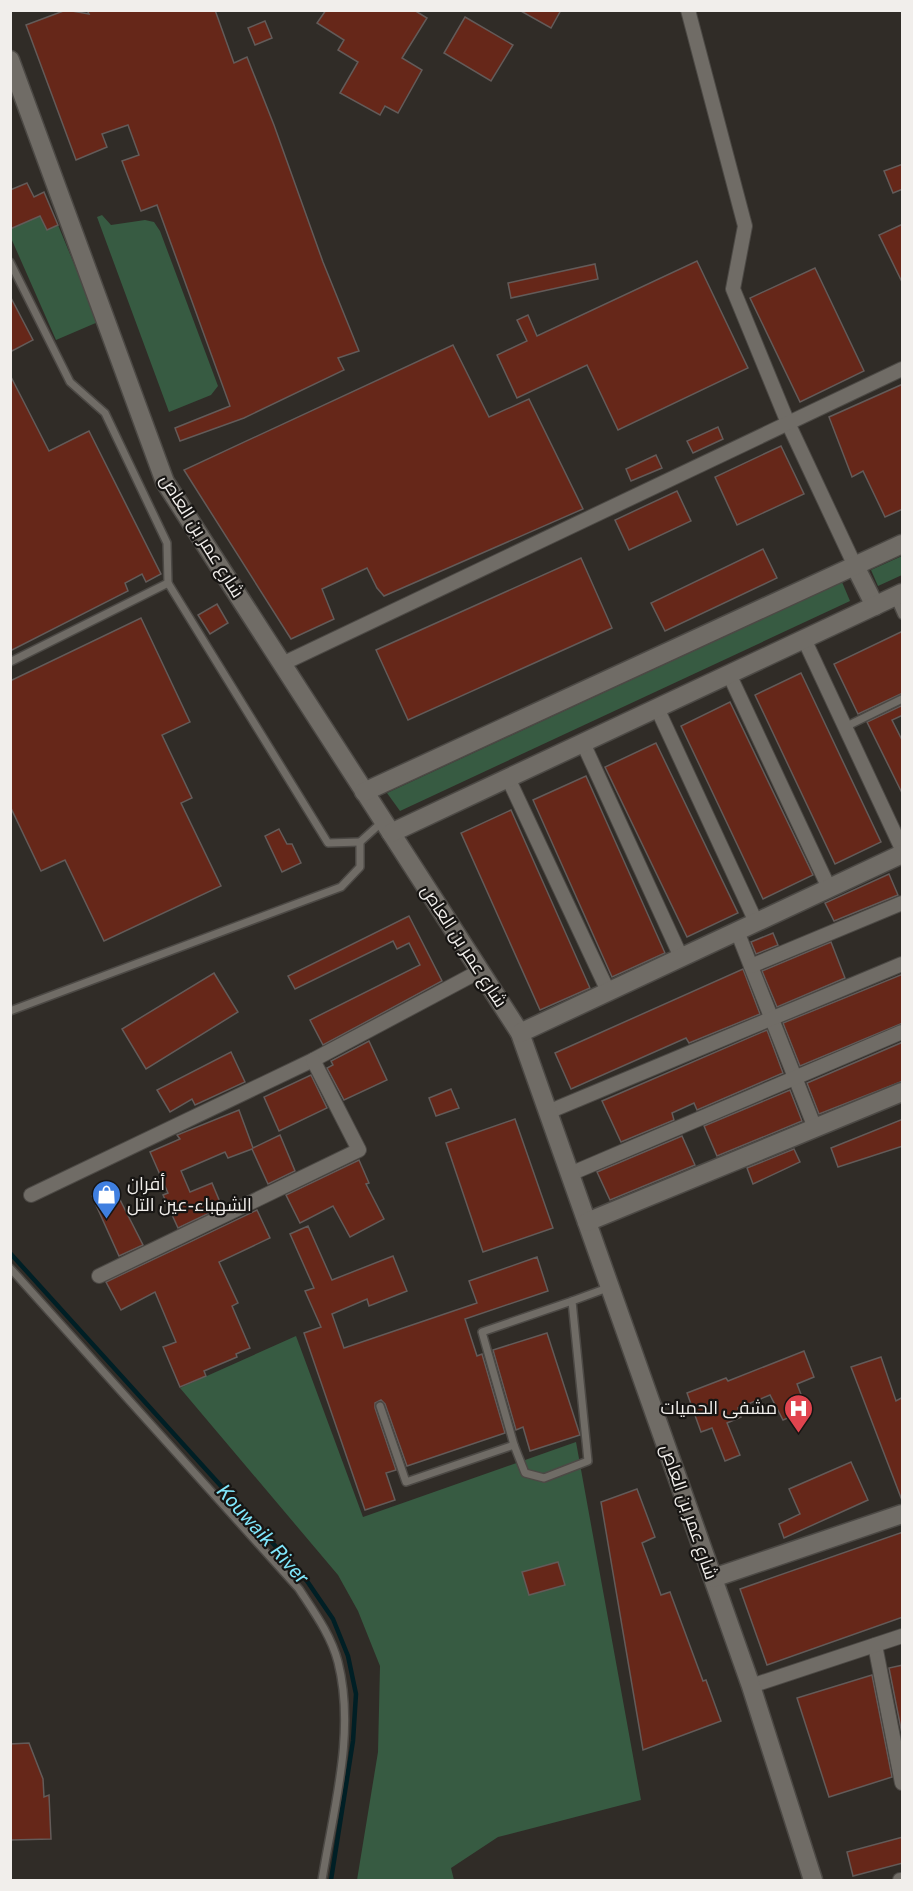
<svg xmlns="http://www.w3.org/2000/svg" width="913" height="1891" viewBox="0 0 913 1891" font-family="'Public Sans',Cairo,sans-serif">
	<rect width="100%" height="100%" fill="#302c27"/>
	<g fill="#375b42">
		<path d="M102,215L111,225L145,220L154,222L160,231L218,386L211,395L169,412L97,217Z"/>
		<path d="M40,216L47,229L58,225L98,322L56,340L11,238L10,229Z"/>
		<path d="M902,556V575L878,586L871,570Z"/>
		<path d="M842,582L850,601L400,811L387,793Z"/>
		<path d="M296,1336L363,1517L576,1442L641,1800L498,1837L451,1868L454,1880H357L378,1752L380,1666L358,1611L338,1575L180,1388Z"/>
	</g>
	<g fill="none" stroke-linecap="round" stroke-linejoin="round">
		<path stroke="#001f25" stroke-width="4.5" d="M10,1253L307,1581L333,1619L348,1656L356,1694L353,1741L331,1880"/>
	</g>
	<g fill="#662719" stroke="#635b59" stroke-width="1.5">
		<path d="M66,10L89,14L87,10H215L234,63L247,57L274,125L323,262L359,351L338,358L344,370L244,418L180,441L175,428L230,406L157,205L141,211L122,161L139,155L128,125L102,134L107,147L76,160L26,25Z"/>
		<path d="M326,10H414L427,18L402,58L422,70L398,113L385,106L380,115L340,93L358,62L338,50L344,40L317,23Z"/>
		<path d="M519,10H561L551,28Z"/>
		<path d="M465,17L513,45L491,81L444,53Z"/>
		<path d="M265,21L272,38L255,45L248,28Z"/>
		<path d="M903,164V189L893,193L884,171Z"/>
		<path d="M27,183L34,197L44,192L58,225L47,230L40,216L10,229V190Z"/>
		<path d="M903,224V284L879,235Z"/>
		<path d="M697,261L748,368L618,430L587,365L517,398L497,355L527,341L517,320L528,315L537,336Z"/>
		<path d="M595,264L598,279L511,298L508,283Z"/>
		<path d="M815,268L864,371L800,402L750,298Z"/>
		<path d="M10,296L33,340L10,352Z"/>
		<path d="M453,345L489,417L529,399L583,509L384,596L377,588L367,568L322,589L334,619L291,639L184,470Z"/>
		<path d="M10,375L49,451L89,431L161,574L146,582L142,574L125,583L128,591L10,651Z"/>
		<path d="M903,384V509L885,517L863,471L852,477L829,417Z"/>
		<path d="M718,427L723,439L693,453L687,441Z"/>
		<path d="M781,446L804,494L737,525L715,477Z"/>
		<path d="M656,455L662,468L631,481L626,469Z"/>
		<path d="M677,491L691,521L629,550L615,520Z"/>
		<path d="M763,549L777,578L665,631L651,603Z"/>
		<path d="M581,558L612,628L408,720L376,650Z"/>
		<path d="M217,604L228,623L210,634L198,615Z"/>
		<path d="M141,618L190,722L162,735L192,798L181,803L221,886L104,941L65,860L41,871L10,806V681Z"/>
		<path d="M903,631V693L858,714L834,664Z"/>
		<path d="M801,673L881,842L835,864L755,695Z"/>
		<path d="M730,702L813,875L763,899L681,726Z"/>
		<path d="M903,705V715L892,720L903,742V795L867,722Z"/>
		<path d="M656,743L738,913L687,937L605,767Z"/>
		<path d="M586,776L665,953L612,977L533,800Z"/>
		<path d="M511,810L590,988L540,1010L461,833Z"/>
		<path d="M279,829L287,844H292L301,863L282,872L265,836Z"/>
		<path d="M889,874L898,895L834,921L825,903Z"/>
		<path d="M409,916L442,981L323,1045L310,1020L420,965L409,943L397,949L393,941L295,989L288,976Z"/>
		<path d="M773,933L778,945L756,954L751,942Z"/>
		<path d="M831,942L845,978L777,1007L762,971Z"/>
		<path d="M743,969L760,1014L689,1043L686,1038L571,1089L555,1053Z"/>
		<path d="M214,973L238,1012L146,1069L122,1029Z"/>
		<path d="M903,974V1023L800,1066L783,1023Z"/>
		<path d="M767,1030L783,1073L697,1110L694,1103L672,1113L674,1120L621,1142L602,1101Z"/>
		<path d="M369,1041L387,1080L344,1100L327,1068L333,1065L331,1061Z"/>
		<path d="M903,1042V1081L819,1114L807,1083Z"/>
		<path d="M231,1052L245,1082L195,1105L192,1099L170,1112L157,1090Z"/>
		<path d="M311,1075L327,1108L279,1131L264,1097Z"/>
		<path d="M451,1089L459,1108L436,1116L429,1098Z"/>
		<path d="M790,1090L802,1121L717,1156L704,1126Z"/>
		<path d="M239,1110L253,1148L280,1135L295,1171L268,1184L252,1149L228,1158L225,1152L181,1171L190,1192L212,1183L222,1207L178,1228L163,1195L168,1193L150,1152L180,1139L177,1135Z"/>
		<path d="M515,1119L553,1228L483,1252L446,1143Z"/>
		<path d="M903,1119V1146L838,1167L831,1148Z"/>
		<path d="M682,1136L695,1165L610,1200L597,1172Z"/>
		<path d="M794,1149L800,1162L753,1184L747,1168Z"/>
		<path d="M359,1160L369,1183L366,1184L384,1219L350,1237L333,1206L300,1223L286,1195Z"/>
		<path d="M113,1186L143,1245L119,1256L92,1196Z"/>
		<path d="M257,1210L270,1238L219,1262L238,1303L232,1306L250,1348L236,1354L237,1357L204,1371L206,1376L180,1387L163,1347L176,1342L155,1292L121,1310L106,1282Z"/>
		<path d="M308,1226L332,1280L393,1256L407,1291L369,1306L367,1299L332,1314L344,1348L477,1303L469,1281L537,1257L548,1291L465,1319L477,1356L482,1354L505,1433L407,1466L385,1404L381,1400L375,1403V1408L396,1470L386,1473L395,1500L365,1510L304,1333L321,1327L305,1291L314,1288L290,1234Z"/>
		<path d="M547,1333L580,1435L530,1451L523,1427L516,1430L493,1350Z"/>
		<path d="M804,1351L814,1377L797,1384L807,1410L783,1420L770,1395L738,1408L741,1417L727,1423L740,1455L725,1461L712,1428L701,1432L687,1393L726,1378L728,1381Z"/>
		<path d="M881,1357L896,1401L903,1397V1503L851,1367Z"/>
		<path d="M851,1462L868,1500L784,1538L779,1524L800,1514L789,1489Z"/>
		<path d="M637,1489L655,1537L642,1543L661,1595L670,1592L703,1681L706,1680L721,1721L643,1750L601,1502Z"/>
		<path d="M903,1532V1617L767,1665L740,1589Z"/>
		<path d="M558,1562L565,1585L529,1595L522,1572Z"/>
		<path d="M903,1665V1739L889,1668Z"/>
		<path d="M872,1675L892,1777L829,1797L797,1698Z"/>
		<path d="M29,1743L43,1779L44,1797L49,1795L51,1839L10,1840V1744Z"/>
		<path d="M903,1837V1863L853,1876L847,1852Z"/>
	</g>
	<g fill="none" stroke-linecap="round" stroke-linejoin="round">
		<defs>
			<g id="lane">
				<path d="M10,262L70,382L105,413L167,543L168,583"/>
				<path d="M895,599L902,615"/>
				<path d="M10,662L168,583L328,843L360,842"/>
				<path d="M845,727L902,699"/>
				<path d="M10,1011L341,887L360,867V842L382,822"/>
				<path d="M10,1268L299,1589C314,1612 331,1635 338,1662C356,1733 333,1810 322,1880"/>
				<path d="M380,1406L406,1482L514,1445L482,1332L572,1301"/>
				<path d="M514,1445L525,1473L544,1478L588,1461L572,1301L610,1287"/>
			</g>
			<g id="street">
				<path d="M688,10L745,226L733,289L788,423L855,566"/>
				<path d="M804,639L902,849"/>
				<path d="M282,664L902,369"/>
				<path d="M729,674L829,888"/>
				<path d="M657,708L756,922"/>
				<path d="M583,743L681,957"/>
				<path d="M508,778L608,991"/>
				<path d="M737,931L815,1128"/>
				<path d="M751,966L902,903"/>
				<path d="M548,1112L902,964"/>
				<path d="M570,1174L902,1032"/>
				<path d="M31,1195L313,1060L480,971"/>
				<path d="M99,1276L359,1150L313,1060"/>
				<path d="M875,1645L902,1783"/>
				<path d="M751,1686L902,1636"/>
				<path d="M900,1880H902"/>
			</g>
			<g id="secondary">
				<path d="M10,60L165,482L520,1033L751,1686L813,1880"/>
				<path d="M855,566L875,606"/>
				<path d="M364,792L902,544"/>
				<path d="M391,833L902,593"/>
				<path d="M520,1033L902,854"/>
				<path d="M587,1222L902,1092"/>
				<path d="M713,1578L902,1514"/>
			</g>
		</defs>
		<use href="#lane" stroke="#4c4945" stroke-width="10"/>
		<use href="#street" stroke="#4c4945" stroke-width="16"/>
		<use href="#secondary" stroke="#4c4945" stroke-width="21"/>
		<use href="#lane" stroke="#706c66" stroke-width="7"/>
		<use href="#street" stroke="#706c66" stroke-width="14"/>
		<use href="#secondary" stroke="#706c66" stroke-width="18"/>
	</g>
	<defs>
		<symbol id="shop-pin" viewBox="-11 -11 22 30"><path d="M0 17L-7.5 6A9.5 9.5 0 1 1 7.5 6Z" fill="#3f7fe0" stroke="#171513"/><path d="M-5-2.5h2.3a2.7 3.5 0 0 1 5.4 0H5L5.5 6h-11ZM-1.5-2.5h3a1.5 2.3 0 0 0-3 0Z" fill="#fff"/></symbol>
		<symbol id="hospital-pin" viewBox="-11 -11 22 30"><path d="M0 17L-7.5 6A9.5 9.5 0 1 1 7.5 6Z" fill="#e0444e" stroke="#171513"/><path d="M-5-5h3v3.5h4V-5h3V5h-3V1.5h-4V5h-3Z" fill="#fff"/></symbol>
	</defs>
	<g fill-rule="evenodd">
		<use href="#shop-pin" x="90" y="1178" width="33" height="45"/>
		<use href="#hospital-pin" x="782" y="1392" width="33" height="45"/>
	</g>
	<g text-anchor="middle" stroke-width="4.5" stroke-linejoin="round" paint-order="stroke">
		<g font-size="18" fill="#f1eeeb" stroke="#171513">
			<text transform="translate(202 536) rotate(58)" y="6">شارع عمر بن العاص</text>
			<text transform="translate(464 946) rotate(57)" y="6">شارع عمر بن العاص</text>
			<text transform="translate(689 1512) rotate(71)" y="6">شارع عمر بن العاص</text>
		</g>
		<g font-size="18" fill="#f1eeeb" stroke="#171513" text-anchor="start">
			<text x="127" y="1190">أفران<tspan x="127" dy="21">الشهباء-عين التل</tspan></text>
			<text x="777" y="1414" text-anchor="end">مشفى الحميات</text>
		</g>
		<g font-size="20" font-style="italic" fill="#80e7fc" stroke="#171513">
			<text transform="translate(263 1534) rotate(48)" y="7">Kouwaik River</text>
		</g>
	</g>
	<rect width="913" height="1891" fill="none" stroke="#f1eeeb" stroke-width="24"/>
</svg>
